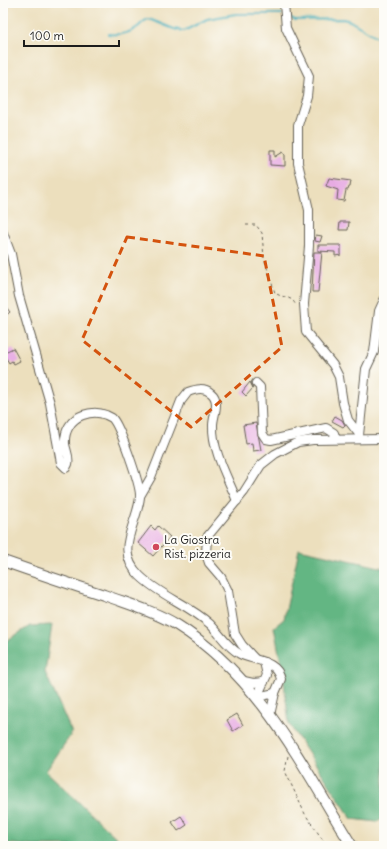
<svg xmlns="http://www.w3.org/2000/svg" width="387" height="849" viewBox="0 0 387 849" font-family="Delius,sans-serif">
	<rect width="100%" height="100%" fill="#fdfcf7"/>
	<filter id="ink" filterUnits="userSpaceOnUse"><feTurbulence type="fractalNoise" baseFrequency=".025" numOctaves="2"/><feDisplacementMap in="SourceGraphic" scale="8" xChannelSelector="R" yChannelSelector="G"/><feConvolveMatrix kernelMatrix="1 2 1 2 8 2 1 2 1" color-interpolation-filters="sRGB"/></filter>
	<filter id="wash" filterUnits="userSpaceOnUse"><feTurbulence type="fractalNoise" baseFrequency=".012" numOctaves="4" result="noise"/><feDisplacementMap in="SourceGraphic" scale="16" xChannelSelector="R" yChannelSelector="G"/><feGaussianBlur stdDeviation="0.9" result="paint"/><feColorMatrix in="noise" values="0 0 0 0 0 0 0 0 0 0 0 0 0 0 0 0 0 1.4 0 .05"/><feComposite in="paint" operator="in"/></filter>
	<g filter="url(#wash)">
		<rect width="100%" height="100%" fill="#ecdfbd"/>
		<g fill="#64b683" stroke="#406950">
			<path d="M299,549L384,568V818L377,822L352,819L289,724L283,674L274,627L284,619Z"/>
			<path d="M52,625L45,672L72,733L46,771L125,846H34L3,843V643L30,626Z"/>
		</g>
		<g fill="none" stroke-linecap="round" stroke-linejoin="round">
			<g stroke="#42b0bf" stroke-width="2">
				<path d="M288,17L295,20L343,19L350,21L384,41"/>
				<path d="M108,34C120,35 129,34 139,26C142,23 144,20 149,19L174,29L184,31L207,19L236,14H282"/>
			</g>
		</g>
		<g id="blocks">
			<g fill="#e7abe3">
				<path d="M270,150H275V157L283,152L285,155V166L270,165Z"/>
				<path d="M329,178L351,181L350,187H349L348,190H346L344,201L337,200L338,190L326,186Z"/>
				<path d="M340,222H349L348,230H339Z"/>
				<path d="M316,235L322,236L320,242L315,241Z"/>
				<path d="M318,245H341V255L335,256V252L318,251Z"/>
				<path d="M314,252H322L318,292H312Z"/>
				<path d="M6,307L10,312L3,318V309Z"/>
				<path d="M13,348L20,361L14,364L12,361L9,363L3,353Z"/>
				<path d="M250,382L253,388L246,396L242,392Z"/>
				<path d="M335,416L342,420L345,425L343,427L332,421Z"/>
				<path d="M256,423L261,450L253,451L252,443L246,444L243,425Z"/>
				<path d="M151,526L155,530L158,526L170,537L153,556L138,543Z"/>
				<path d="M237,714L243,725L233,731L227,720Z"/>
				<path d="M181,816L187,825L178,831L172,822Z"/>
			</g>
		</g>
	</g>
	<g filter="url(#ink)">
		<use href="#blocks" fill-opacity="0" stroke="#656054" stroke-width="1"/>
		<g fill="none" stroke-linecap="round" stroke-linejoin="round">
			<defs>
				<g id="minor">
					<path d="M284,3L286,28L309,76L307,96L298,125V163L309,210V246L304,304L306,332L333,365L339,377L343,403L348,420L359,434"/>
					<path d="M3,233L11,254L19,296L50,403L61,463L66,468L68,464C70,457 66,451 65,444C64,431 71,419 83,415C91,412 99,412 106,415C108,416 110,417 112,418C120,426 141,486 140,497C137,526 113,550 140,576C161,596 189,605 210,624C220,634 227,647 240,654C254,661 277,660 281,679L275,693L270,715"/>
					<path d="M256,383L260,387L262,433L266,439L271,440L326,428L334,433L336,439"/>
					<path d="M359,435L366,369L374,352L379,311L384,300"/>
					<path d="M140,496L151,477L181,401L188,392C196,389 204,387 211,393C221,401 213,416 213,425C212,451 228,478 237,501"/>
					<path d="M254,658L242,645L235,634L228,591L221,577L209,563L206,554L207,537L244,492L261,465L275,454L298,442L313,440L384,439"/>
					<path d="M264,662L267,675L257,697L275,693"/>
					<path d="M244,681L253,683L264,682"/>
				</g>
				<path id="major" d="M3,561C37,573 70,584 104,595C128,604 154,611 177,625C260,677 302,765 352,846"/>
			</defs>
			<use href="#minor" stroke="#656054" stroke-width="10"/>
			<use href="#major" stroke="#656054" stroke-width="12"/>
			<g stroke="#656054" stroke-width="1" stroke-dasharray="3 3" stroke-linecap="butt">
				<path d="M246,225H256L262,233L264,258L275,293C284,299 292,295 296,306"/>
				<path d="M288,756L285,771L305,814L327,846"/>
			</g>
			<use href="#minor" stroke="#fff" stroke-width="8"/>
			<use href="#major" stroke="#fff" stroke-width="10"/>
		</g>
	</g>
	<path fill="none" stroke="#d4530e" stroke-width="3" stroke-dasharray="8 5" stroke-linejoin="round" d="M127,237L264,256L282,347L191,427L82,340Z"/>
	<circle fill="#d1495b" stroke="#fdfcf7" stroke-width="1.5" cx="156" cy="547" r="4"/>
	<g text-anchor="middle" stroke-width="4" stroke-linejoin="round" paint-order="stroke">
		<g font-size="12" fill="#1c1c1c" stroke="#fdfcf7" text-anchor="start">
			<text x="164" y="544">La Giostra<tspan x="164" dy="14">Rist. pizzeria</tspan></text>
		</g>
	</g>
	<rect width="387" height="849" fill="none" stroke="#fdfcf7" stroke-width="16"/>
	<path d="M24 40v6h95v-6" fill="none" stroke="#1c1c1c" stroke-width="2"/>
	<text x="30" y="40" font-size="12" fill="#1c1c1c" stroke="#fdfcf7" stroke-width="3" paint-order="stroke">100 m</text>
</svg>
